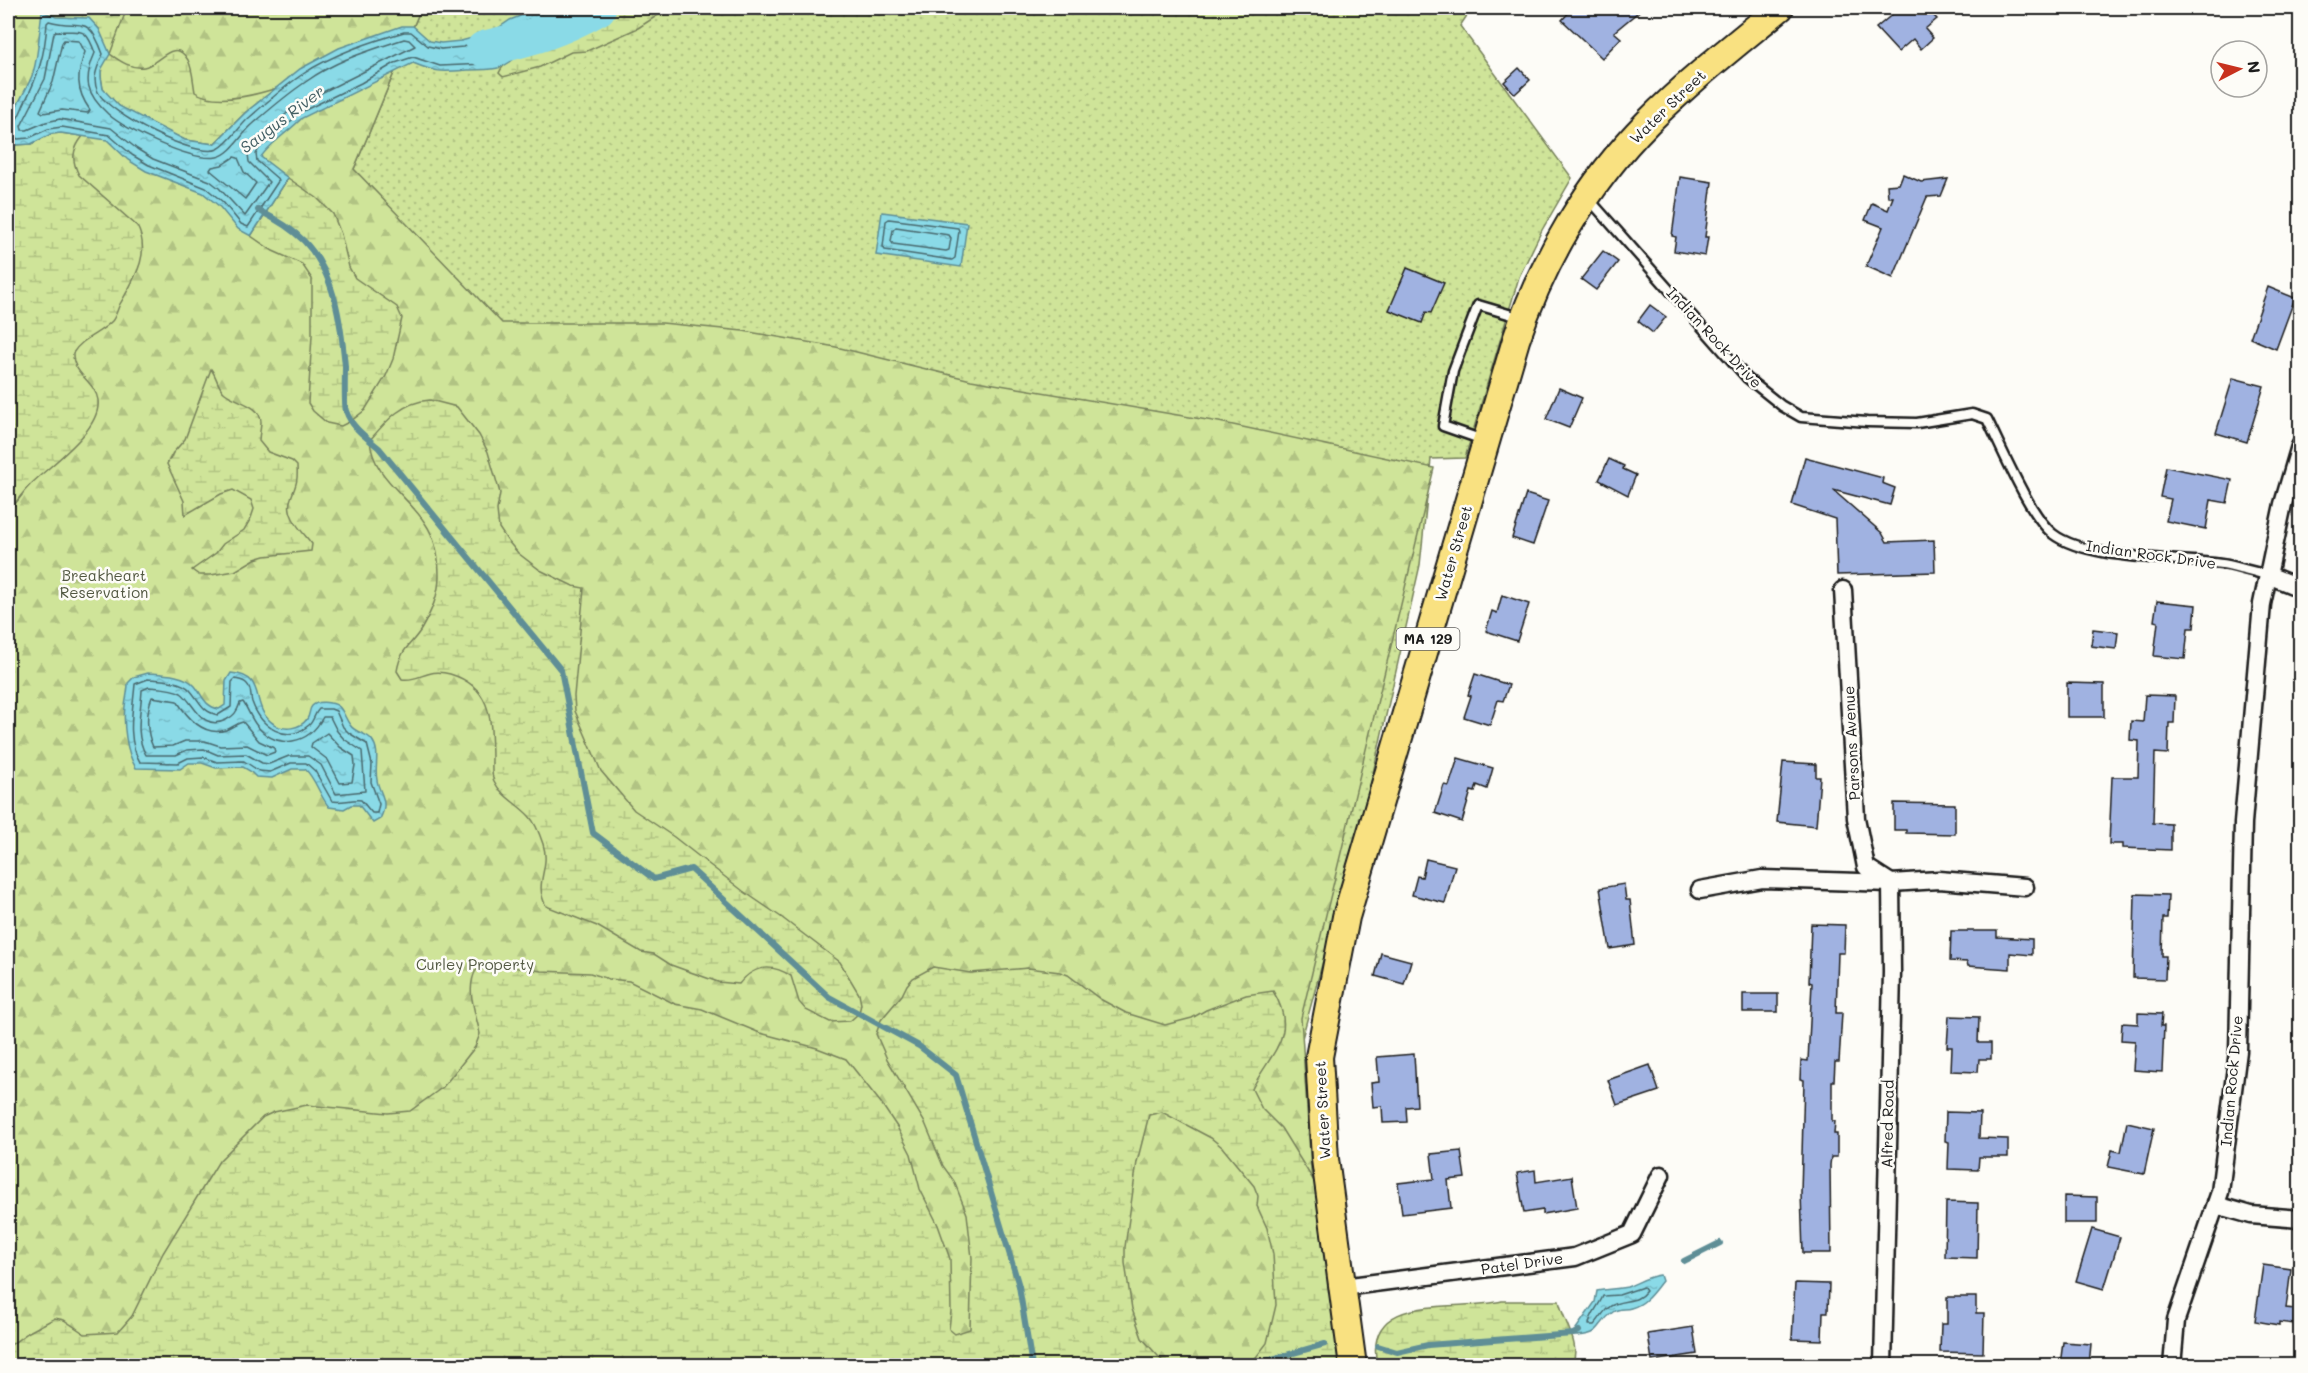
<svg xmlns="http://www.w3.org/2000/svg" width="2308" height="1373" viewBox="0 0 2308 1373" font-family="Mali,sans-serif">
	<defs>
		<pattern id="grass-dots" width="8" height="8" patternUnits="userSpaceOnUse" patternTransform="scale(1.5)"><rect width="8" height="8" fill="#cfe499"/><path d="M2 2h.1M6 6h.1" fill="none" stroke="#b1c383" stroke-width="1.8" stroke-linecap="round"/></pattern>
		<pattern id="forest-firs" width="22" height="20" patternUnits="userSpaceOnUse" patternTransform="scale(1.5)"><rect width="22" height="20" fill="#cfe499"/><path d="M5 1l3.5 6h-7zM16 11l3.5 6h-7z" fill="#b1c383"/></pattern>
		<pattern id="wetland-marsh" width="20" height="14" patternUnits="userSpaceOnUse" patternTransform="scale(1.5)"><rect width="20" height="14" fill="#cfe499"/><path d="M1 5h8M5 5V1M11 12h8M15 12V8" fill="none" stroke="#b1c383"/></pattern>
		<pattern id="water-ripples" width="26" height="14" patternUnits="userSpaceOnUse" patternTransform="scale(1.5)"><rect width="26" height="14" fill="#8adae7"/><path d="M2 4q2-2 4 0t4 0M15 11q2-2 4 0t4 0" fill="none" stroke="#76bac6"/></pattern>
	</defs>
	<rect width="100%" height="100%" fill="#fdfcf7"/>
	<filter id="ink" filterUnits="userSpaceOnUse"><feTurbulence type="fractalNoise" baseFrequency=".0167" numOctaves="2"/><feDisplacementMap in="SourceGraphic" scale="12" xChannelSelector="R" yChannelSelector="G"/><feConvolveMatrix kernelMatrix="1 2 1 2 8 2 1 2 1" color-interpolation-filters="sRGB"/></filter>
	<g filter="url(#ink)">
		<path fill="url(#grass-dots)" stroke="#76805a" stroke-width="1.5" d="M421,8H1472L1460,26L1572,178L1542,230L1519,277L1465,458L1431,459L1420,565L1368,795L1298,1053L1331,1339L1237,1366H8V51L354,169Z"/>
		<path fill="url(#forest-firs)" stroke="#76805a" stroke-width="1.5" d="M8,8H421L354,169L502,323H662L743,331L836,347L971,380L1219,422L1434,468L1301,1018L1324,1365H8V513L22,495L8,481Z"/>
		<g fill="url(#wetland-marsh)" stroke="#76805a" stroke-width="1.5">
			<path d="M42,8H127L110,54C120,61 131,69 144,67C158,65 174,36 188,60C193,70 193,82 195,92C216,106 255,95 277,88L246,112L214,144L185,140L135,116L119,106L109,96L103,89L101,76L99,29L89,19L56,17L42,11Z"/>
			<path d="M544,8H669L638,28L587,51L571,52L540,67L503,77L499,73C504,61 519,53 528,42C537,31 539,20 544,8Z"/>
			<path d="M61,133L83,136C72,150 71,160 79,175L137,226C152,254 133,281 120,304C117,310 116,316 112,321C100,334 83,337 73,353C72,374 95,381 98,400C102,430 50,465 31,484C22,493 15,503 8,513V139L16,145L31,144L51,134Z"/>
			<path d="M288,178L317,198L333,214L341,234L349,267L355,278L397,307L402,318L393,359L386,376L365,410L351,421L341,426L327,423L313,411L308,403L312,335V279L302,264L273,251L251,236Z"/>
			<path d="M211,369C217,377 218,388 225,393C236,402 261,405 261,422C261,428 259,435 259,441L268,452L292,461L297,466C298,482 296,484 291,498C284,515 303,532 312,544L311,551L265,556L255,559L235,571L211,575H199L192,570L216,553L223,544L244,530L251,518L254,509L251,500L233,490L221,494L185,515L184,501L167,464L173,453L185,439Z"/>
			<path d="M430,400L457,407L479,435L488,452L500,493L497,510L499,528L507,540L518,553L540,570L573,586L584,588L574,696L575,711L601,771L634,810L674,837L743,891L781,917L840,962L859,994L861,1004L859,1013L850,1021L830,1022L806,1010L799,1002L791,976C771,963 753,966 739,984L718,982L671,965L654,954L641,952L597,926L546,906C533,882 551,869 543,844C540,835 536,823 529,816C518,804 501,796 494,781C491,775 492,766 492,758C491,720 493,687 450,674C427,667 420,682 402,679L397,671C401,647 412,645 422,628C431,612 439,595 439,576C439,558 436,539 425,523C407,495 372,476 370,440C387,420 402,402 430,400Z"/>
			<path d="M506,966L541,971L590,973L609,979L629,981L675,1004L702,1009L760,1033L817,1048L846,1059L881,1103L897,1127L911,1154L920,1189L938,1225L950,1259L951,1311L949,1329L955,1334L970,1329L972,1258L967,1214L954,1181L943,1166L925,1123L887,1059L876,1034L881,1020L902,995L907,985L913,978L933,967L971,973L1028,968L1060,972L1068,975L1100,999L1126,1013L1165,1025L1192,1018L1206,1010L1246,995L1273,991C1300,1035 1269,1054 1252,1089L1262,1109L1281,1128L1317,1186L1329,1290L1335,1302L1340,1365H1250L1267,1343L1276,1305L1273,1254L1267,1228L1257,1206L1258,1196L1254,1186L1222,1147L1211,1138L1162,1112L1149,1115L1137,1162L1125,1247V1263L1132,1309L1142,1338L1166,1365L8,1366V1347L29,1332L55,1318L64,1320L85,1334L118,1332L132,1316L163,1253L219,1161L263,1117L274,1112L307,1105L388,1113L410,1111L443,1087L475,1047L480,1034C476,1013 465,990 476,970Z"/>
			<path d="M1502,1301H1559C1563,1321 1582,1345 1572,1365H1377C1362,1290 1458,1312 1502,1301Z"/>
		</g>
		<g fill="url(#water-ripples)" stroke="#5e8e96" stroke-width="1.5">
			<path d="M540,8H544C535,29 525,57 501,67C490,71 479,69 468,70C442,72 437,73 413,63L302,118C291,130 269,144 261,157L288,178L251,236L238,229L219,206L203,193L146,171L128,160L107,140L61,133L51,134L31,144L15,145L8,139C7,114 25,96 33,73C39,53 39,32 42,11L56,17L89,18L99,29L110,54L101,70V77L103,89L119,106L185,140L214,144L246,112L300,69L339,48L402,26H413L430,41L441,43L461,41L491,33L510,20Z"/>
			<path d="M882,212L967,223L961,267L876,255Z"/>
			<path d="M148,673C161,674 185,674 195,686C203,696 204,706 219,709L225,705L226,681L231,673C269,676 248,707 274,724C284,731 300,729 307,719C310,715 309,709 312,706C316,702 324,702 330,703C343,704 343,716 350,725C355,733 367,733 372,740C381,752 374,767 377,780C378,789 385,797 384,806C384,811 382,815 380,819L373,823L359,805H351L344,809L329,807C319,795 316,779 305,769H292L272,778L256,777L250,771L243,767L216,768L202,763H189L180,769L136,768C126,752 123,725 125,706C126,698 128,691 128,683L134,677Z"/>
			<path d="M1660,1275L1662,1281C1653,1292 1646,1304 1631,1308C1625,1310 1619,1308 1613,1312C1594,1326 1604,1336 1571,1336L1595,1302L1597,1291C1607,1289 1617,1289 1627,1287C1638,1283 1648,1276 1660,1275Z"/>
		</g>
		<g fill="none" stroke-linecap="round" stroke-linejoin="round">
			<g stroke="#48686d" stroke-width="1.5">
				<path d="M56,31C82,33 85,25 95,53C83,80 86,94 108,114C125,130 192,162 217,157C232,154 242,133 253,124C270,109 289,93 307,81C336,60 371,50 404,39L409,40L415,46L295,106L254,143L248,154L249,162L269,182L245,216L219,188L210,181L153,159L137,149L111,128L60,119L46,122L27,130H22L21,126L45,79L54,33Z"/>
				<path d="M64,40L79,41L85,52C77,74 75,89 90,110L88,113L62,110L43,113L40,111L53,82L62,43Z"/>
				<path d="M8,125C17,124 20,113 24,104C38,76 45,55 47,23L49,21C82,30 88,13 103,54C98,66 91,78 98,92C109,114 195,159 218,149C230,143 239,126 250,117C267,102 285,86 303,74C333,54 370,42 404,32H411L428,46L441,49L463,47L493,39L513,25L529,19L533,22L522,40L499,61L486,64L440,66L413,57L395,63L361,83L299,113L284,128L260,147L256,154L257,161L279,180L248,227L241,224L223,202L206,188L149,165L132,155L109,135L62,127L48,129L29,138L18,139L8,134"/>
				<path d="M234,157L238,158L244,172L256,183L245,199L210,170L212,167L222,165Z"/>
				<path d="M889,219L958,228L959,231L955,258L952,260L885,250L883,247L886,221Z"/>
				<path d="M896,227L949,235L951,238L949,250L946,251L893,244L891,241L893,230Z"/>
				<path d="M148,679C160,680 181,680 190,690C200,701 202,712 218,715L231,707L232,682L235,679C240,680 244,680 247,684C252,689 250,696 252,702C261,727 286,745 309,725C314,721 314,714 319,709H331L336,711L343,727L349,733L367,744L372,764L371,782L379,804L377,813H372L361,800C350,799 342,803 332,801L315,771L306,763H291L270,772L259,771L244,761L217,762L203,757L188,758L178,763L140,762C126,739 133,709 135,684Z"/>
				<path d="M149,687C159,688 172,688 181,693C194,702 201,732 226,720C234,716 237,712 240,703L243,702C248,709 251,719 257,726C278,751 309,744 323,717H330L337,731L344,739L362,751L365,791L336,794L321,765L308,756H289L269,764L262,763L246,754L218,755L204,749L187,750L176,755H146C134,734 141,712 142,690Z"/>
				<path d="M152,697L177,701C187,717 204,737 226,730C232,728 237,723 243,722L259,741L274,748L275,752L267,755L247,745L220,746L205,741H185L173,746L153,747C146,732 146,712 152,697Z"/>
				<path d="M327,733L340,747L354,756L355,765L352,782L340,783L328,760L311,747L312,743Z"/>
				<path d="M1643,1287L1646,1291C1637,1303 1628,1299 1615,1304C1605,1307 1601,1318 1594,1325H1589C1589,1316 1599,1306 1603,1296L1619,1295Z"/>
			</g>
			<g stroke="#5e8e96" stroke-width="6">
				<path d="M258,210C274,218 291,228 304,241C335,273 341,323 345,366C345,375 344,406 346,411C352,428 366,437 379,448L561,670L593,833L654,879L691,869L829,997L919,1046L956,1075L1019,1286L1032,1366"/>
				<path d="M1684,1261L1720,1243"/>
				<path d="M1378,1346L1397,1352L1428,1345L1573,1334L1579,1331"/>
				<path d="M1248,1366L1325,1344"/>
			</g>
			<path stroke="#8adae7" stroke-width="36" d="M484,49C528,38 558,31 598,8"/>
		</g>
		<g fill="#a0b2e1" stroke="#1c1c1c" stroke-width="1.5">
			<path d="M1573,8H1643L1614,32L1621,38L1602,58L1562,20Z"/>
			<path d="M1900,8H1926L1937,19L1925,29L1933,38L1921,49L1913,39L1898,52L1876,28Z"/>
			<path d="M1519,68L1530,80L1515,94L1504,82Z"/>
			<path d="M1903,174L1921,182L1948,179L1941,196L1927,197L1893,278L1866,266L1883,227L1865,220L1872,203L1888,210L1893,197H1888L1887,185L1899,184Z"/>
			<path d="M1680,177L1712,182L1705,237H1708L1705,256L1674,251L1676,237L1672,236Z"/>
			<path d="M1603,251L1618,262L1596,290L1581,279Z"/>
			<path d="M1407,268L1444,283L1431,313L1426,312L1422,323L1389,310Z"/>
			<path d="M2268,287L2295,298L2276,349L2250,338Z"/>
			<path d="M1650,305L1666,317L1653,333L1638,321Z"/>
			<path d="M2233,378L2264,386L2247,442L2216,433Z"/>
			<path d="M1559,388L1582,398L1569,428L1546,419Z"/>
			<path d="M1805,457L1883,478L1882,483L1895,488L1890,505L1833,490L1882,533L1887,542L1934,540L1935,572L1837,575L1835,519L1792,505Z"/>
			<path d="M1609,459L1624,466L1623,469L1636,475L1628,495L1599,480Z"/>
			<path d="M2166,467L2232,480L2227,503L2211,500L2206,529L2166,521L2171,499L2160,497Z"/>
			<path d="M1526,494L1548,501L1533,545L1512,538Z"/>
			<path d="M1502,595L1529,604L1517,641L1486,631L1492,611L1497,613Z"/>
			<path d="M2157,601L2196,605L2194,628H2188L2185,659L2154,656L2158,622L2154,621Z"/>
			<path d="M2093,629L2118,632L2116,649L2091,646Z"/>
			<path d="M1475,674L1509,685L1503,701L1498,700L1490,725L1464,717L1471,696L1468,695Z"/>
			<path d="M2067,683L2104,684V717H2067Z"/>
			<path d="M2145,695L2175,696L2174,723H2169L2168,754L2155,753L2153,823L2171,824V850L2123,848V844H2109L2112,777H2138L2139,741L2130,740L2131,721L2143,722Z"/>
			<path d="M1458,758L1493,768L1487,789L1477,785L1475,792L1471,791L1462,822L1435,813L1444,785L1449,786Z"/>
			<path d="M1783,762L1816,764V777H1820L1816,826L1777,822Z"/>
			<path d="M1894,803L1955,804V834L1906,833V830H1894Z"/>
			<path d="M1426,859L1455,866L1445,903L1412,895L1417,876L1422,877Z"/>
			<path d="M1624,884L1626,900H1630L1635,945L1610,949L1600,888Z"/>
			<path d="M2135,894L2168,895L2167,918H2163L2162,956H2166L2165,979L2133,978Z"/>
			<path d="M1811,924L1845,925L1844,953H1838L1836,1013H1842L1839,1062H1835L1834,1081H1832V1121H1835L1834,1134H1837V1157H1831L1830,1165L1831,1253H1803L1801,1193L1804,1080L1800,1079L1801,1060L1808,1061L1812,983L1809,982Z"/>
			<path d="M1951,931H1997V937L2032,939V955L2010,953V969L1968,966L1967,962L1950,961Z"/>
			<path d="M1381,953L1411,961L1404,984L1375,976Z"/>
			<rect x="1743" y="994" width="35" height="18"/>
			<path d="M2138,1013L2162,1014L2161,1026H2164L2162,1072L2133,1070L2135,1041L2121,1040L2122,1023L2138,1024Z"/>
			<path d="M1949,1016L1979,1017L1978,1043H1991V1059H1979L1978,1072L1951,1071L1952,1047H1947Z"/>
			<path d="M1414,1054L1417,1106L1406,1107L1407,1122L1383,1123L1382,1106L1373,1107L1371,1083L1379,1082L1377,1057Z"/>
			<path d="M1650,1065L1659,1091L1617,1105L1608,1080Z"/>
			<path d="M1946,1112L1980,1113L1979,1138L2008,1139V1157H1979L1978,1170L1948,1169L1949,1142L1945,1141Z"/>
			<path d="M2127,1122L2154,1128L2144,1174L2108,1167L2112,1150L2121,1152Z"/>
			<path d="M1461,1151L1465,1178L1448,1180L1451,1208L1402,1214L1398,1183L1434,1179L1431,1154Z"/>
			<path d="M1535,1170L1536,1182L1572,1176L1577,1208L1543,1214V1210L1524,1213L1517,1173Z"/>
			<path d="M2064,1196L2097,1197V1223H2064Z"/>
			<path d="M1946,1202L1978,1203L1977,1258L1945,1257Z"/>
			<path d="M2092,1229L2120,1237L2104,1289L2076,1281Z"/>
			<path d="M2263,1265L2291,1269L2286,1308L2295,1309L2294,1324L2279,1322V1325L2255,1321Z"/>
			<path d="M1795,1283L1829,1284L1828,1312H1823L1822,1340L1792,1339Z"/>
			<path d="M1947,1297H1976V1313H1984L1983,1353L1940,1352L1941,1324H1947Z"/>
			<path d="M1693,1327L1697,1354L1652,1361L1648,1334Z"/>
			<path d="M2063,1342L2091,1344L2089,1365H2060Z"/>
		</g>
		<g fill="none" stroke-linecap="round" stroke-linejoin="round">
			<defs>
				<g id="lane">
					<path d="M1589,199L1747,378L1782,406L1801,417L1867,422L1917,423L1972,414L1987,419C2001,447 2030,516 2053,534C2088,561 2182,557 2228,565C2241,568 2254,572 2268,575"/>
					<path d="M1483,440L1443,426L1453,371L1478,305L1522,318"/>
				</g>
				<g id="street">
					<path d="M2268,575L2300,588"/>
					<path d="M1843,590L1856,818L1866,867L1891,883L1892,972L1883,1366"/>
					<path d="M1700,890L1762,879L1891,883L1939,880L2025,887"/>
					<path d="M2216,1205L2251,1215L2300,1219"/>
					<path d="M1343,1287L1575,1257L1632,1234L1661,1175"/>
					<path d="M2172,1366L2176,1320L2220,1192L2238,1051L2243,823L2262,604L2283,504L2300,446"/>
				</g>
				<path id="primary" d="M1353,1366L1325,1159L1319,1057L1346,917L1516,340C1543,259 1588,183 1648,122C1689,81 1735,45 1780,8"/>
			</defs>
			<use href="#lane" stroke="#1c1c1c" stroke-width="13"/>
			<use href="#street" stroke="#1c1c1c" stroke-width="21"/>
			<use href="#primary" stroke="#1c1c1c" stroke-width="30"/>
			<use href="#lane" stroke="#fdfcf7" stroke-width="8"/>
			<use href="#street" stroke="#fdfcf7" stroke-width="16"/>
			<use href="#primary" stroke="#f9e181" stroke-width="26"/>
		</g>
	</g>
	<g text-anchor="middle" stroke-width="5" stroke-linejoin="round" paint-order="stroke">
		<rect fill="#fdfcf7" stroke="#605f5e" stroke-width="1.5" x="1396.5" y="628" width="63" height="22" rx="4.5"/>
		<g font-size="14" font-weight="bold" fill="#1c1c1c">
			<text x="1428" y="644">MA 129</text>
		</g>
		<g font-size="15" fill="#1c1c1c" stroke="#fdfcf7">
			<text transform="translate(1668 107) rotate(-44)" y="5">Water Street</text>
			<text transform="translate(1714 338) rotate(47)" y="5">Indian Rock Drive</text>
			<text transform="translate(1454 553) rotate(-74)" y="5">Water Street</text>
			<text transform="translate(2151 555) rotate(8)" y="5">Indian Rock Drive</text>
			<text transform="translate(1852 743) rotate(-93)" y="5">Parsons Avenue</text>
			<text transform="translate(2232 1081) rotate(-85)" y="5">Indian Rock Drive</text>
			<text transform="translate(1323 1110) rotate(-93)" y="5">Water Street</text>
			<text transform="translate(1888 1124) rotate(-89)" y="5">Alfred Road</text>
			<text transform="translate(1522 1264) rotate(-8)" y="5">Patel Drive</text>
		</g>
		<g font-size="15" fill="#525842" stroke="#fdfcf7">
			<text x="104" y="581">Breakheart<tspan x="104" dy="17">Reservation</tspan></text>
			<text x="475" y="970">Curley Property</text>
		</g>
		<g font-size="16" font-style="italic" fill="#425e63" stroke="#fdfcf7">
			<text transform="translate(282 119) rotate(-37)" y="6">Saugus River</text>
		</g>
	</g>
	<rect width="2308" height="1373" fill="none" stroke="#fdfcf7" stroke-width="30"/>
	<rect x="15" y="15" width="2278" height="1343" fill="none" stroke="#1c1c1c" stroke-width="2" filter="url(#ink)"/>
	<g transform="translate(2239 69) rotate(83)"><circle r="28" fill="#fdfcf7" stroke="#a3a29f" stroke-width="1.5"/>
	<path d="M0-4.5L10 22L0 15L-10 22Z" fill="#c8321e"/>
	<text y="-9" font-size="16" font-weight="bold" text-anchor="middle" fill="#1c1c1c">N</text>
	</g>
</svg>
